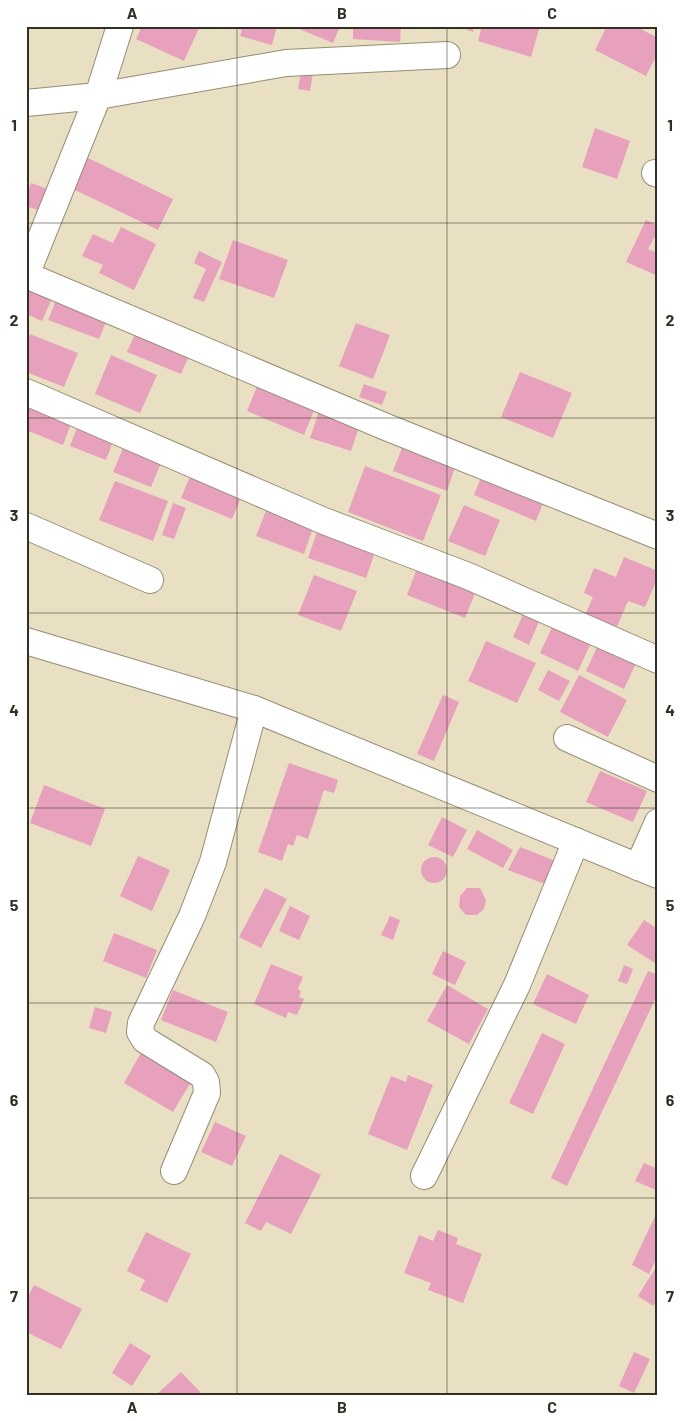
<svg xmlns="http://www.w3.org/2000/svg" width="684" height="1421" viewBox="0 0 684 1421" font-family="Barlow,sans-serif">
	<rect width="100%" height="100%" fill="#e9e0c3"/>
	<g fill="#e7a1bd">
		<path d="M142,26H200L184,61L136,39Z"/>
		<path d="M277,26L272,45L240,36L242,30L232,27Z"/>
		<path d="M292,26H340L333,43Z"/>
		<path d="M353,26H401L400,42L353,39Z"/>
		<path d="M458,26H474L473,32Z"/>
		<path d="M482,26H540L531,57L478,41Z"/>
		<path d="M607,26H635L658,38V53L646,76L595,50Z"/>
		<path d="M301,72L313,73L310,91L298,89Z"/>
		<path d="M595,128L630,141L617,179L582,167Z"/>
		<path d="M86,157L173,199L158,230L71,188Z"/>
		<path d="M31,183L48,189L40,211L26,206V197Z"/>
		<path d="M646,220L658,226V240L654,238L648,249L658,253V276L626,262Z"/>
		<path d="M121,227L156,244L134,290L99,273L103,265L82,256L93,234L113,243Z"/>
		<path d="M233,240L288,260L274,298L219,279Z"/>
		<path d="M199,251L222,262L204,302L193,298L206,269L194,263Z"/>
		<path d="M30,283L54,294L42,321L26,314V291Z"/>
		<path d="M59,293L110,312L99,339L48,320Z"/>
		<path d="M356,323L390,335L373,379L339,366Z"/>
		<path d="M138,327L192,349L181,374L127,352Z"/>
		<path d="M30,334L78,353L64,387L26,372V344Z"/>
		<path d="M111,355L157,375L140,413L95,394Z"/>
		<path d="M520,372L572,393L553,438L501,417Z"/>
		<path d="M260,379L317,403L304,435L247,411Z"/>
		<path d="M364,384L387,392L382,405L359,397Z"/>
		<path d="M26,401L73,418L63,445L26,430Z"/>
		<path d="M320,408L361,421L351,451L310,438Z"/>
		<path d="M79,422L115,436L106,460L70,446Z"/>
		<path d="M405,440L458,459L447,491L393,471Z"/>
		<path d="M123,448L161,463L151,487L113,472Z"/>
		<path d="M365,466L441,495L423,541L348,512Z"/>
		<path d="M484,470L546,496L536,521L474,495Z"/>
		<path d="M192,472L243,493L232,519L181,498Z"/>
		<path d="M115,481L168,501L153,541L99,520Z"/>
		<path d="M173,503L186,508L174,539L162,535Z"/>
		<path d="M464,505L500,520L485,556L448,541Z"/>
		<path d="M267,508L314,525L304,554L256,536Z"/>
		<path d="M319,526L377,547L366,578L308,558Z"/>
		<path d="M624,557L658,571V577L645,607L628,601L616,629L585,615L593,597L584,593L594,568L616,577Z"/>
		<path d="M417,568L476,591L465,618L407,595Z"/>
		<path d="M314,575L357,591L341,631L298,615Z"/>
		<path d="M525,610L541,617L529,645L513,637Z"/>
		<path d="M554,623L592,641L578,671L540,653Z"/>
		<path d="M486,641L536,663L517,703L468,681Z"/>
		<path d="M598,645L636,663L624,689L586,671Z"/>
		<path d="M548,670L570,681L559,701L538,690Z"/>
		<path d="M579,675L627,700L608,737L560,712Z"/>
		<path d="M443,695L459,702L434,761L417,754Z"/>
		<path d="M289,763L338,780L334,793L324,790L308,839L297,835L293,846L288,844L282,861L258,852Z"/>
		<path d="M600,771L647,791L633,822L586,802Z"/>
		<path d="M44,785L105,809L91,846L30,823Z"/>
		<path d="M442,817L467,830L453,857L428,845Z"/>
		<path d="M477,830L513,850L503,868L467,849Z"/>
		<path d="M520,847L553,860L556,875L550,886L508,870Z"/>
		<path d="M138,856L170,870L152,911L120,896Z"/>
		<circle cx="434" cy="870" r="13"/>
		<path d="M265,888L287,899L261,948L239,937Z"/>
		<path d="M467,888H480L486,900L484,909L477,915H466L459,907L460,896Z"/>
		<path d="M290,906L310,916L299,940L279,931Z"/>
		<path d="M390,916L400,920L393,940L381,935Z"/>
		<path d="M644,920L658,929V965L627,945Z"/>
		<path d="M114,933L157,950L146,978L103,961Z"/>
		<path d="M443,951L466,962L455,985L432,974Z"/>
		<path d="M271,964L303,977L298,989L301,991L299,997L304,999L297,1015L288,1012L286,1018L254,1004Z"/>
		<path d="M624,965L633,969L627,984L618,981Z"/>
		<path d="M648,971L658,975V993L567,1186L551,1178Z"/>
		<path d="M547,974L589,995L576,1024L533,1004Z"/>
		<path d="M447,985L488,1009L469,1044L427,1021Z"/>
		<path d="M173,990L228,1012L216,1042L161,1020Z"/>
		<path d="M95,1007L112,1012L106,1033L89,1028Z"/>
		<path d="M542,1033L565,1044L533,1114L509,1103Z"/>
		<path d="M141,1053L191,1082L173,1112L124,1083Z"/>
		<path d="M408,1075L433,1085L407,1150L368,1134L391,1076L406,1082Z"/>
		<path d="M215,1122L246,1136L232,1166L201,1152Z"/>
		<path d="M280,1154L321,1175L291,1234L266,1222L261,1231L245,1223Z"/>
		<path d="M644,1163L658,1169V1191L635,1181Z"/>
		<path d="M658,1210V1255L649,1274L632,1265Z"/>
		<path d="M438,1230L458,1238L456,1244L482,1254L463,1303L428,1290L431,1283L404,1273L419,1235L433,1241Z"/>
		<path d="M146,1232L191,1254L167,1303L140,1290L145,1280L127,1271Z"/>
		<path d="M658,1264V1299L653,1306L638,1296Z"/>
		<path d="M34,1285L82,1309L61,1349L26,1332V1301Z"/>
		<path d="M130,1343L151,1356L132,1386L112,1373Z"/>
		<path d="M634,1352L650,1359L634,1393L619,1386Z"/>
		<path d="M181,1372L203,1395H156Z"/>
	</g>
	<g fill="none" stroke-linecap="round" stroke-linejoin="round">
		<defs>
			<g id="minor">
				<path d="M120,26L98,96L26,275L386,427L658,536"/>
				<path d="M26,103L98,96L286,63L447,55"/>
				<path d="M655,173L658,174"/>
				<path d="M26,392L324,521L468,576L658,660"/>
				<path d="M26,526L150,580"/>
				<path d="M26,641L254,709L658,875"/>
				<path d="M567,738L658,779"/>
				<path d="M638,867L658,822"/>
				<path d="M174,1171L207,1093L206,1082L202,1075L145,1040L140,1032L141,1023L192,916L213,862L254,709"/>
				<path d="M424,1176L517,985L576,841"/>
			</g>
		</defs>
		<use href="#minor" stroke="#958d73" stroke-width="28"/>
		<use href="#minor" stroke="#fff" stroke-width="26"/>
	</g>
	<path fill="none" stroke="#332f24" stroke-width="1" stroke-opacity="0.55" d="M237,26V1395M447,26V1395M26,223H658M26,418H658M26,613H658M26,808H658M26,1003H658M26,1198H658"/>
	<rect width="684" height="1421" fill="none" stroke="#ffffff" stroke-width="55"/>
	<rect x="28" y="28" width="628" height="1366" fill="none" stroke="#332f24" stroke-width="2"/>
	<g font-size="16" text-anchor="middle" font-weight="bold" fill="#332f24">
		<text x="132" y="19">A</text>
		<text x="342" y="19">B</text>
		<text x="552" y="19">C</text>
		<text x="14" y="131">1</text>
		<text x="670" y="131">1</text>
		<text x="14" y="326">2</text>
		<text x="670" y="326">2</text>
		<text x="14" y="521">3</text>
		<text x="670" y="521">3</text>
		<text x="14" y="716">4</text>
		<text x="670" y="716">4</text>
		<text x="14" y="911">5</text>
		<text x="670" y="911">5</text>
		<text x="14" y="1106">6</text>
		<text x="670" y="1106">6</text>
		<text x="14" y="1302">7</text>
		<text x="670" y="1302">7</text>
		<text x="132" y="1413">A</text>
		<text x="342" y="1413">B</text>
		<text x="552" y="1413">C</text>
	</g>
</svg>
